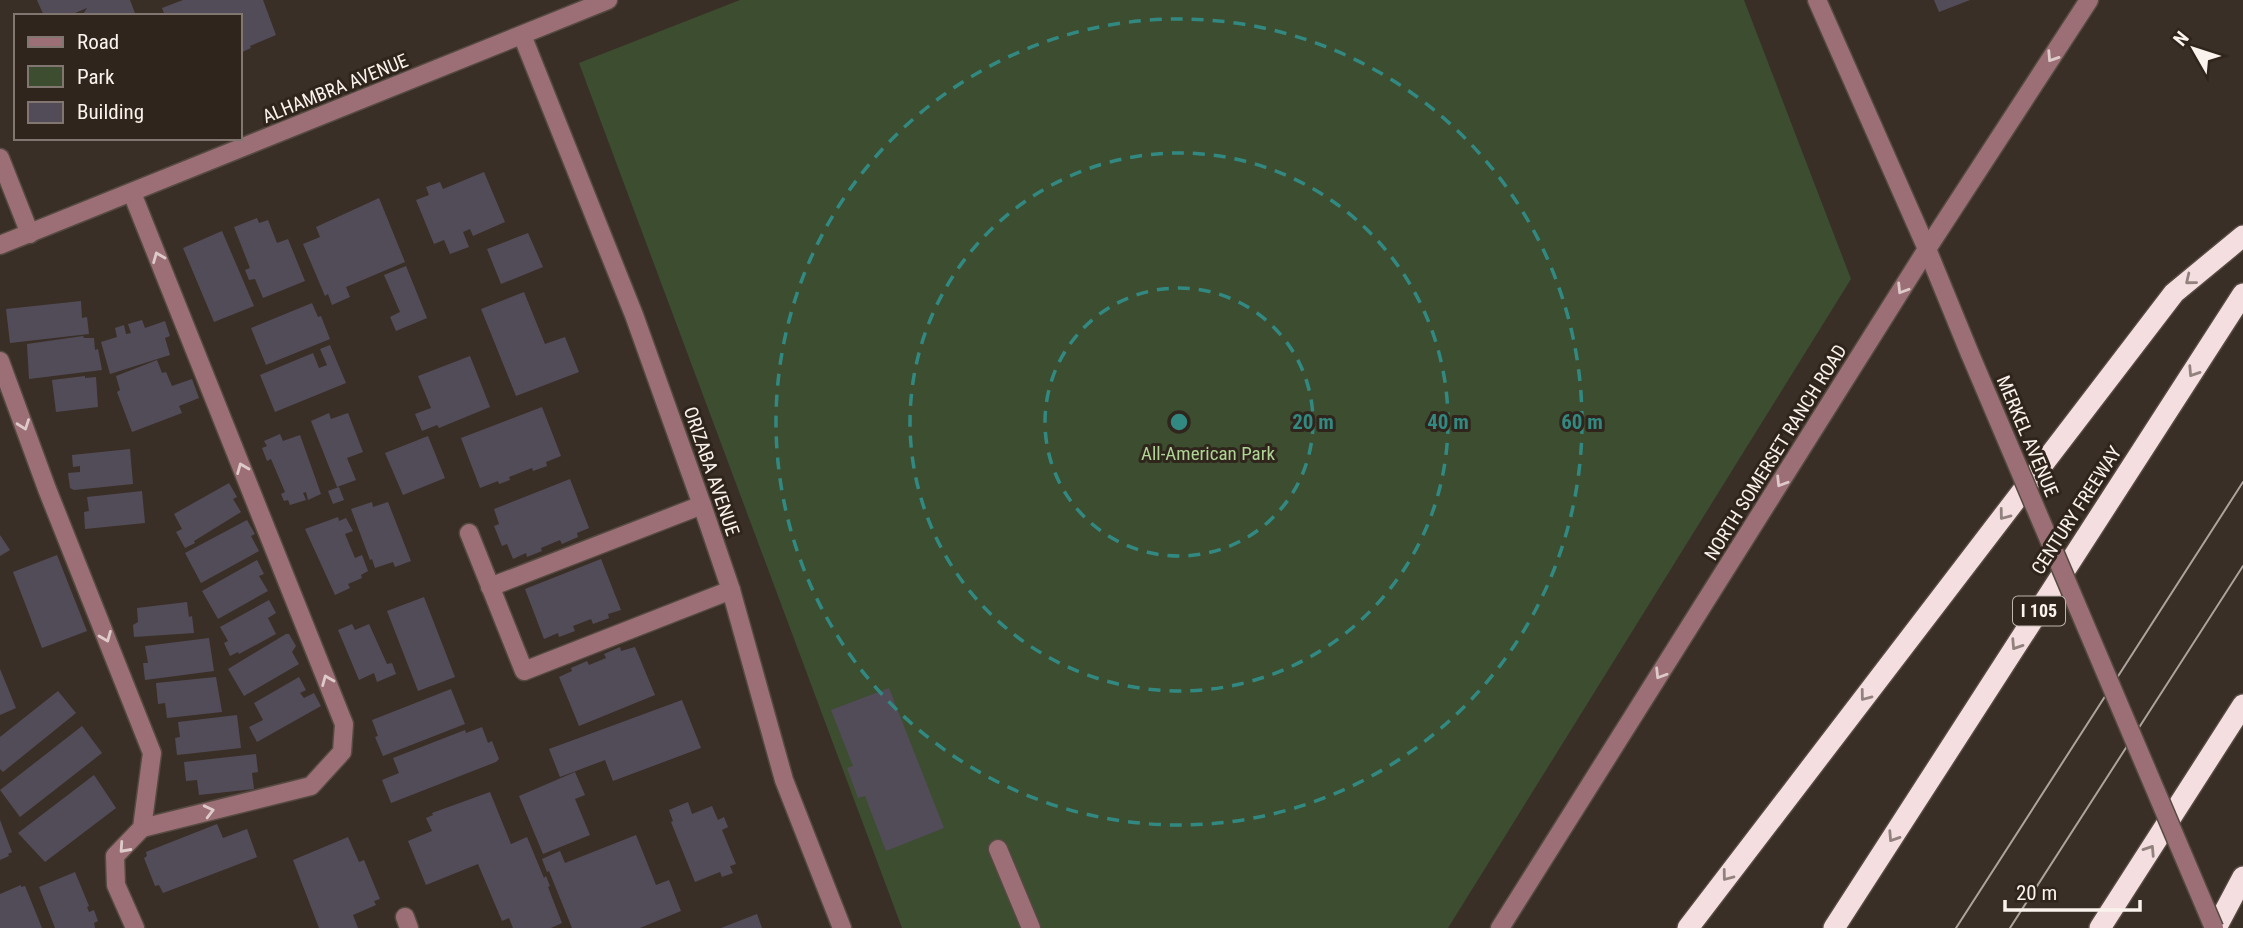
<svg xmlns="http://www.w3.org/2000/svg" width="2243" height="928" viewBox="0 0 2243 928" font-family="'Roboto Condensed',sans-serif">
	<rect width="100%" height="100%" fill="#3a2f26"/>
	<path fill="#3c4d30" d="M740,0H1744L1851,279L1448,928H902L579,63Z"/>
	<g fill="#524c59">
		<path d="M37,0H130L136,16H82L87,8L68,16H44Z"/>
		<path d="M183,0H263L276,35L250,46L251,48L240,53V16H165L162,8Z"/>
		<path d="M1934,0H1970L1939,12Z"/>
		<path d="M484,172L505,222L473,236L470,229L463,232L469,247L450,254L444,240L434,244L416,200L429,195L426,187L440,182L443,189Z"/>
		<path d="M379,198L405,262L346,287L350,297L332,305L328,294L325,296L303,244L320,237L316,227Z"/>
		<path d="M257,218L259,223L268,220L277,243L288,239L305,281L263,298L255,279L249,280L245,270L250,268L234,227Z"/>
		<path d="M222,231L254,306L214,322L183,248Z"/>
		<path d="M528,233L543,267L501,284L487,249Z"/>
		<path d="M406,266L427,318L396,331L390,317L400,312L384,275Z"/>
		<path d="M524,292L545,344L565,337L579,372L516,396L481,309Z"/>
		<path d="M81,301L82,318L87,317L89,334L10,343L6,309Z"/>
		<path d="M312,303L318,317L321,316L330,339L266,365L251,328Z"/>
		<path d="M142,320L145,328L165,321L170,336L165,338L170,355L110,374L101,342L117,337L115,328L124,325L126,334L131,333L128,324Z"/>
		<path d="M83,336L84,338H94L95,350L98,349L102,370L29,379L27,344Z"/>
		<path d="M330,345L346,383L275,412L260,375L313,353L319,368L327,365L320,349Z"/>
		<path d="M470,356L490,407L439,428L437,425L422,431L415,414L431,408L418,376Z"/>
		<path d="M157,360L162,373L166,372L172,386L192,379L199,398L179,406L182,413L132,432L117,392L120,390L116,376Z"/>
		<path d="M85,376V378L96,377L98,407L56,412L52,380Z"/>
		<path d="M542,407L561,456L546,462L547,466L533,471L532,468L509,477L510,480L499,484L498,481L480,488L461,438Z"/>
		<path d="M329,413L331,419L348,413L363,452L347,458L356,480L337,487L311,421Z"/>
		<path d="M280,434L283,441L300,435L321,494L308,500L306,492L303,493L306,500L290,505L288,500L284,501L281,494L285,492L271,459L267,461L262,448L267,446L264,441Z"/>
		<path d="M428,436L445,478L403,495L385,453Z"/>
		<path d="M130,449L133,484L74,490L70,488L68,473L80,472V466L73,467L72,455Z"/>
		<path d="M570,479L589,528L577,533L578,537L562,544L560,540L541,548L542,551L527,557L526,553L513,559L507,544L502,546L494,526L499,524L494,509Z"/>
		<path d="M229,483L237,497L233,499L241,512L194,541L195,543L185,548L176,532L182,529L174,514Z"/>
		<path d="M339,487L344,500L333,504L328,491Z"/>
		<path d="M142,491L145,523L85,529L84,512L89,511L87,497Z"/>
		<path d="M372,502L373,507L388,502L411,561L395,567L393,562L375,568L372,559L370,560L351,509Z"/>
		<path d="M338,517L339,521L346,518L353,531L345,534L355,558L362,555L368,571L361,575L362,578L348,584L350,588L335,595L305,529Z"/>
		<path d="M247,520L255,534L251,536L259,551L201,583L185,553Z"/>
		<path d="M0,535L10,550L0,556Z"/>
		<path d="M57,555L87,631L42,648L13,572Z"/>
		<path d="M601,559L621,610L608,614L609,618L593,624L591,619L573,626L575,631L559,637L558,633L544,639L525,589Z"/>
		<path d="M257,560L264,574L259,576L268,591L218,619L202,591Z"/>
		<path d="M424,597L455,677L418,691L387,611Z"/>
		<path d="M269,600L276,613L268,618L276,634L239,654L238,652L230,656L224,643L228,641L220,627Z"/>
		<path d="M187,602L189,617L192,616L194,633L134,637L133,625L138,622L137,608Z"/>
		<path d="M352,624L355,630L369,624L387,664L392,663L396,674L377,682L374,673L359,680L338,630Z"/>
		<path d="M286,634H289L296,646L292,652L299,664L244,696L228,669Z"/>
		<path d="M209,638L214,671L145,680L143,663H148L145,646Z"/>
		<path d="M620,647L621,651L635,647L655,695L579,726L559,677L572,671L571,668L587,661L589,665L606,658L604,654Z"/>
		<path d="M0,669L16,708L0,715Z"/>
		<path d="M216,677L222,712L167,718L165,703L158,704L156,683Z"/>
		<path d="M299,677L306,690L300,693L304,698L314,693L321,706L257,742L249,727L263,720L254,703Z"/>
		<path d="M889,688L944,828L886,851L865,796L858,798L847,768L853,766L831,710Z"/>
		<path d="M451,689L465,724L383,756L375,737L378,736L372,720Z"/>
		<path d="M58,691L76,713L3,772L0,769V737Z"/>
		<path d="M682,700L701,748L613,781L605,760L560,777L549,749Z"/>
		<path d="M237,715L241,748L177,755L175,738L180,737L178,722Z"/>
		<path d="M82,726L102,753L20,817L0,790Z"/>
		<path d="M482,727L488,743L492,741L499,759L496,762L391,803L382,780L399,773L393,758L465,730L466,733Z"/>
		<path d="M256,754L258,772L252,773L254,789L199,795L197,780L186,781L184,762Z"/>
		<path d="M575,772L585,795L575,799L590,835L543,854L519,796Z"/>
		<path d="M94,775L116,808L45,862L18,833Z"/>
		<path d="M490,792L511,844L527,837L544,878L546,876L550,886L548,887L562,923L551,928H513L509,918L502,921L478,864L426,885L408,841L432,831L426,818L433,815L432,813Z"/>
		<path d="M688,802L692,814L712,806L718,820L724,817L728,827L722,830L736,864L730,866L733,873L722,877L720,872L695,882L671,822L673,821L669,810Z"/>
		<path d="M0,820L12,852L8,854L9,856L0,860Z"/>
		<path d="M217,824L223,838L247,829L257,857L163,893L159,885L155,886L144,858L147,856L146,852Z"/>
		<path d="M636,835L656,885L669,880L681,911L640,928H572L549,871L547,872L542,859L560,851L565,863Z"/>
		<path d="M348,837L359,862L364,860L380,899L374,901L376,905L353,915L358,928H319L293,860Z"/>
		<path d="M75,872L89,906L87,907L89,912L94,910L98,921L94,923L95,928H55L39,887Z"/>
		<path d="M21,885V887L25,886L42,928H0V894Z"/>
		<path d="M757,914L762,928H721Z"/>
	</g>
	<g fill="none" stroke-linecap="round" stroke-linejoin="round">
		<defs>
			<g id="minor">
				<path d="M1817,0L1927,249L1970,354"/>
				<path d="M522,35L634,315L702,505L731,590L784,780L842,928"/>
				<path d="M0,158L30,234"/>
				<path d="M132,193L344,724L342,752L311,786L142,828"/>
				<path d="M0,245L608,0"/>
				<path d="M0,361L47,489L152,753L142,828L115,856L116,885L135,928"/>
				<path d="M469,533L524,671L731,590"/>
				<path d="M490,587L702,505"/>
				<path d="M998,849L1031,928"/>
				<path d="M405,917L409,928"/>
				<path d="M1500,928L1927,249L2089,0"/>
			</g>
			<g id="highway">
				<path d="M1688,928L2174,293L2243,236"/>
				<path d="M1834,928L2243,294"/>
				<path d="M2100,928L2243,705"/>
				<path d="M2216,928L2243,877"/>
			</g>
		</defs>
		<use href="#minor" stroke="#554a42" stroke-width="21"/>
		<use href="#highway" stroke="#554a42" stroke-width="24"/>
		<use href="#minor" stroke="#9b6f75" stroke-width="18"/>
		<use href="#highway" stroke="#f5dee0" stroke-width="21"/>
		<g stroke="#aca39c" stroke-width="2">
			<path d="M1956,928L2243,482"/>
			<path d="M2010,928L2243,566"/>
		</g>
		<defs>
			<path id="minor-bridge" d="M1970,354L2214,928"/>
		</defs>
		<use href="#minor-bridge" stroke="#554a42" stroke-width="21" stroke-linecap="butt"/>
		<use href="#minor-bridge" stroke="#9b6f75" stroke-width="18"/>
	</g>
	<defs><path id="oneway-chevron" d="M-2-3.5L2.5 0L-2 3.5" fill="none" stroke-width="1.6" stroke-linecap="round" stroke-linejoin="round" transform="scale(1.75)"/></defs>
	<g stroke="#decbc9">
		<use href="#oneway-chevron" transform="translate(2052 57) rotate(123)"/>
		<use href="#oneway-chevron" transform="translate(158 257) rotate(-112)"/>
		<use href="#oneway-chevron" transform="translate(1902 289) rotate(122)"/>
		<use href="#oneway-chevron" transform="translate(24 425) rotate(70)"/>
		<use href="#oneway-chevron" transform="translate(242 468) rotate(-112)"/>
		<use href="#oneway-chevron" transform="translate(1781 482) rotate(122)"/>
		<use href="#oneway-chevron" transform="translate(106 637) rotate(68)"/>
		<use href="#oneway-chevron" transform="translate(1660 674) rotate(122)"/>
		<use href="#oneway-chevron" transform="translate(327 680) rotate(-112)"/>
		<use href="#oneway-chevron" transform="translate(209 811) rotate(-14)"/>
		<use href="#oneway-chevron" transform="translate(124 848) rotate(132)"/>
	</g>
	<g stroke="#92827e">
		<use href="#oneway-chevron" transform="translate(2190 280) rotate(141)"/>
		<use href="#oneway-chevron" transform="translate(2193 372) rotate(123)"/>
		<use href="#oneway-chevron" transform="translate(2004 515) rotate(127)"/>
		<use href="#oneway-chevron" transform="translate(2016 645) rotate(123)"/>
		<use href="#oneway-chevron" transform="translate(1865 696) rotate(127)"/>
		<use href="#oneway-chevron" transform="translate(1893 837) rotate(123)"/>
		<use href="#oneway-chevron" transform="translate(2150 850) rotate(-57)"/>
		<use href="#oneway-chevron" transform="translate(1727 876) rotate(127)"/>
	</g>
	<g fill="none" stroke="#328981" stroke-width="3.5" stroke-dasharray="12 9">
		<circle cx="1179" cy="422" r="134"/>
		<circle cx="1179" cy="422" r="269"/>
		<circle cx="1179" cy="422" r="403"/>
	</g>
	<g text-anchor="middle" stroke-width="6" stroke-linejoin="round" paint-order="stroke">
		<rect fill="#30251c" stroke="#bdb5ae" stroke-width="2" x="2013" y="596.5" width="52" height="29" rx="5"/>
		<g font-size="18" font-weight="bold" fill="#faf3ed">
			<text x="2039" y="617">I 105</text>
		</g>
		<g font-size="19" fill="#faf3ed" stroke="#30251c">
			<text transform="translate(335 88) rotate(-22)" y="7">ALHAMBRA AVENUE</text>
			<text transform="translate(2028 436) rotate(67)" y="7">MERKEL AVENUE</text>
			<text transform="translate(1775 452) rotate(-58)" y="7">NORTH SOMERSET RANCH ROAD</text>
			<text transform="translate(712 471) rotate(71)" y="7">ORIZABA AVENUE</text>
			<text transform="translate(2076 510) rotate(-57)" y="7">CENTURY FREEWAY</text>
		</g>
		<g font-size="19" fill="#aed595" stroke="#30251c">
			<text x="1208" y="460">All-American Park</text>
		</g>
	</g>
	<circle cx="1179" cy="422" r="10" fill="#328981" stroke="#30251c" stroke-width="3.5"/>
	<g font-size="21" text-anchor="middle" font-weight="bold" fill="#328981" stroke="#30251c" stroke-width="6" stroke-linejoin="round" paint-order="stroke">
		<text x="1313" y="429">20 m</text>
		<text x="1448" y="429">40 m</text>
		<text x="1582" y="429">60 m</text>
	</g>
	<rect x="14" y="14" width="228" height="126" fill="#30251c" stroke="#817770" stroke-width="2"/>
	<rect x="28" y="37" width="35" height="10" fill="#9b6f75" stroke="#817770" stroke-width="2"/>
	<text x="77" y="49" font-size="21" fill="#faf3ed">Road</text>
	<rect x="28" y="66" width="35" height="21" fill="#3c4d30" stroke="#817770" stroke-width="2"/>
	<text x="77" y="84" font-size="21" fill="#faf3ed">Park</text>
	<rect x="28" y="102" width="35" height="21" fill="#524c59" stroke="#817770" stroke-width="2"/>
	<text x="77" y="119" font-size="21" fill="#faf3ed">Building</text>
	<g transform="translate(2194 49) rotate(309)" stroke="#30251c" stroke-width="5" paint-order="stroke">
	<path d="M0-5L12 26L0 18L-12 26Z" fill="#faf3ed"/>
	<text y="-10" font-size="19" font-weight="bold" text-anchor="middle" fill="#faf3ed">N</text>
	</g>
	<path d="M2005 900v10h135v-10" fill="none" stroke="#faf3ed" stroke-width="3.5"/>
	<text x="2016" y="900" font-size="21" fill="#faf3ed" stroke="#30251c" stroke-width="5" paint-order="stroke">20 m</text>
</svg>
